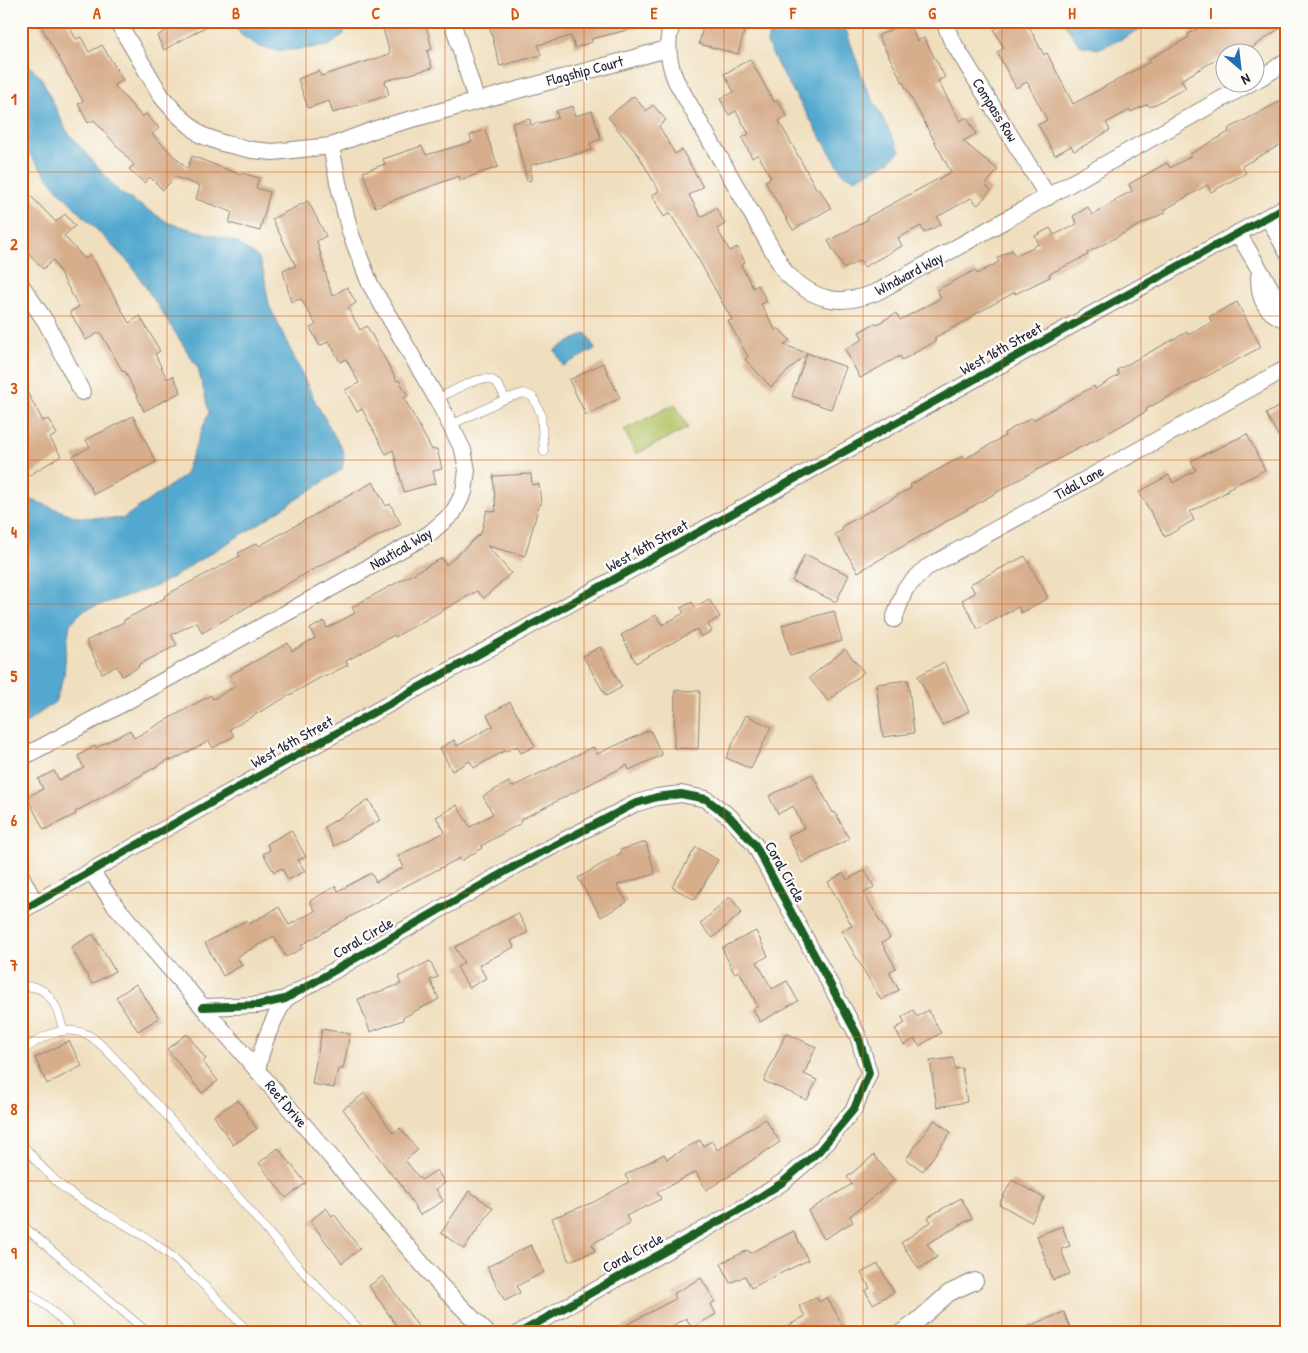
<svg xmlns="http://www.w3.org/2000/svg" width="1308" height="1353" viewBox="0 0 1308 1353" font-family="'Patrick Hand',sans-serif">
	<rect width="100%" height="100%" fill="#fdfcf7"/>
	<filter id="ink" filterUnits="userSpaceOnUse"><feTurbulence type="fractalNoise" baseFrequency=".02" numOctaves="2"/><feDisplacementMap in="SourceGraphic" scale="10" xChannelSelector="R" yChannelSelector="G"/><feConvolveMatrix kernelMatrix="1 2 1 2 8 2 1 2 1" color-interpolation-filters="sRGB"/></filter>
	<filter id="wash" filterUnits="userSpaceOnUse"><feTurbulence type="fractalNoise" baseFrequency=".0096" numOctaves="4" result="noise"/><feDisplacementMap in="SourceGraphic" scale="20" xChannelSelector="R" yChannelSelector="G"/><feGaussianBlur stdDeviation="1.12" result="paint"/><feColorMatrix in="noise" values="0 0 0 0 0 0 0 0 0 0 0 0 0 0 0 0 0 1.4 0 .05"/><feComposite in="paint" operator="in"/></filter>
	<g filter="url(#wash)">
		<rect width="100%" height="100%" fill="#f0dfbe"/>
		<path fill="#b1c265" stroke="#6a7250" d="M675,404L688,428L636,454L624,430Z"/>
		<g fill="#53a8cf" stroke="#3a6585">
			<path d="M232,21H343L344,34L329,46L280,51L260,47L241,35Z"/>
			<path d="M771,21H843L865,85L900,151L890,161L855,179L843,174L779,68L767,43Z"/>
			<path d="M1063,21H1154L1126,37L1098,49L1079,45Z"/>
			<path d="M21,62L26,63L41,77L66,130L119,192L169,223L234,241L259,258L264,274L269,305L316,403L343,451L344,457L342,469L337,473L254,527L193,564L182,572L157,586L84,610L70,624L66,648L64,677L55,702L21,727V496L77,517L122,519L184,476L209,412L198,368L132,266L59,191L21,144Z"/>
			<path d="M586,333L595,349L563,366L555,350Z"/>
		</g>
		<g id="blocks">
			<g fill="#d7ae8c">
				<path d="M38,21H66L76,39L81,37L89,52L102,45L123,80L114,85L142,117L146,114L159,128L152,134L187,169L192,156L241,175L242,173L259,178L256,188L270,192L260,231L229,223L232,212L196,199L200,186L175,177L163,190L150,177L144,183L129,169L134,165L94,120L88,123L78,104L83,101Z"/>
				<path d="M162,21H216L164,50L157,36L167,30Z"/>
				<path d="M381,21H425L432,49L427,51L432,68L385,81L389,95L333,113L329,101L308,108L298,79L319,71L321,76L390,54Z"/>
				<path d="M488,21H643V26L591,39L592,42L575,48L571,36L538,45L541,55L500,66Z"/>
				<path d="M713,21H747L738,54L699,44L703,27L711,29Z"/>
				<path d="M908,21L917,41L924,38L945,77L938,81L960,121L967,117L976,134L963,141L998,170L985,185L991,190L978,205L971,198L937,217L941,224L924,233L921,226L898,238L902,246L864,267L860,260L844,269L828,241L867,220L866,218L951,172L878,36Z"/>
				<path d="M1010,21H1026L1044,55L1047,53L1073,104L1150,62L1149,59L1189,37L1188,34L1211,21H1287V23L1246,52H1226V54L1181,80L1186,88L1150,107L1148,104L1131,112L1130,110L1106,123L1110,130L1089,143L1074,151L1071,146L1055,155L1038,125L1047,120L1027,82L1016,88L997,52L1004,48L994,30Z"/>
				<path d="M750,59L774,102L777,100L787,116L779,121L817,190L819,188L831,208L793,230L765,181L771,178L758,154L752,158L742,138L749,134L736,111L729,115L720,99L734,92L724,74Z"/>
				<path d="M634,96L646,111L653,105L666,120L659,126L675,154L682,150L703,187L689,195L701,217L716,208L725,224L717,229L730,251L737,247L745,262L741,265L753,288L758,285L767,301L761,304L776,331L778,328L790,340L784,345L807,353L771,387L745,359L748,357L728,321L732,320L700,262L670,213L664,217L652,195L659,191L639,156L608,117Z"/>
				<path d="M1281,101L1287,111V141L1242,166L1246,173L1211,192L1207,185L1164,210L1166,212L1130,230L1087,253L1088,255L1049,274L1050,277L1015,294V292L972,316L973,317L934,338L936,341L902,360L900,356L860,378L845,349L863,339L859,332L875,323L876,325L896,313L900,320L941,298L937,290L975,270L977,274L999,262L997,258L1012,250L1015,256L1039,244L1035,236L1050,228L1054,235L1077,224L1073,216L1088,207L1092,215L1116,201L1115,200L1132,191L1129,184L1167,163L1170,168L1191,156L1190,154L1229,132L1228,129Z"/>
				<path d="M573,106L575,116L592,111L601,139L590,143L592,150L531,165V180L527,181L512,123L530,119L531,125L558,118L556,111Z"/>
				<path d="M485,130L498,167L460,180L459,176L375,207L363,172L385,164L383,159L422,146L426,155L472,142L470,135Z"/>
				<path d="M21,186L56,222L65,214L75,226L64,236L85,259L91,255L129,323L140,316L160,351L155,354L167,379L173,376L181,392L144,411L125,371L123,372L100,332L86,340L70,312L79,307L53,260L43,269L21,246Z"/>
				<path d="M308,201L326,236L317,241L332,296L347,287L356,303L348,308L360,330L367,326L397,381L399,380L408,396L404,398L432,450L437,449L442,469L433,471L436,483L404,492L393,450L386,454L362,409L357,412L345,390L359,383L346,359L340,362L329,341L320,346L310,328L316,325L301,299L291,302L283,270L296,266L272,219Z"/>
				<path d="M1237,302L1261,347L1146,409L1147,411L1099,438L1027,475L858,572L835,534L843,530L841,527L911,488L910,485L963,456L965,459L1005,436L1004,433L1031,418L1033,420L1094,386L1095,389L1119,375L1117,370L1187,332L1188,335L1212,322L1209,317Z"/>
				<path d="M807,353L846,367L831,409L792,396Z"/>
				<path d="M603,363L620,398L586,415L569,380Z"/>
				<path d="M21,381L43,421L48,419L57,434L50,438L61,456L21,480Z"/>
				<path d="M1287,402V451L1266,414Z"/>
				<path d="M133,416L156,462L94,494L73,456L90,447L86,440Z"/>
				<path d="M1247,434L1265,470L1227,489L1228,491L1190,512L1194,520L1165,537L1139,492L1169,475L1173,483L1196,470L1191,461Z"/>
				<path d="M531,474L532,485L539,484L541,505H539L525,556L487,546L511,573L484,598L477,591L395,637L394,635L346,661L348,665L324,677L323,676L230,729L234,736L213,748L209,741L171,761L170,759L75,812L76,814L44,830L27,797L43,789L38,779L54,771L59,780L84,768L78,756L95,746L96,748L130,730L134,738L211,695L213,699L236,686L230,675L288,643L292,651L315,638L310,629L324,621L327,628L355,613L352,607L442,558L446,565L481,533L487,510L496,512L493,476Z"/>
				<path d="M373,482L386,506L390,504L401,524L312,570L202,633L197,622L171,635L177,645L138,665L139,667L122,676L117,666L102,673L86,641L124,622V620L165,598L164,596L240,556L238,553L257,543L259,546Z"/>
				<path d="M805,554L849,575L836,602L792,581Z"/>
				<path d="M1025,556L1048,598L1021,613L1018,607L978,629L962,600L975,593L970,584Z"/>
				<path d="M709,599L720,617L708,624L712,631L701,637L697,629L636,663L621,635L656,615L662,625L684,613L681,608L692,602L695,607Z"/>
				<path d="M834,611L842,641L790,655L782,625Z"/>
				<path d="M600,647L622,687L606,696L583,656Z"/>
				<path d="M845,649L864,672L828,701L809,678Z"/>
				<path d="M944,662L969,711L942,725L918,676Z"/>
				<path d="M908,680L914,733L883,737L876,684Z"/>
				<path d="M675,690L700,691L698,749L674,748Z"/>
				<path d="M510,702L535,746L521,753L517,746L507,751L506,750L474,768L470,761L452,771L440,748L454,740L457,746L493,726L487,715Z"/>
				<path d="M746,715L771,727L751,769L726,758Z"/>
				<path d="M650,730L662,755L629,770L627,765L520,820L521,823L481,846L482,848L461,861L460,858L392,893L301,945L303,948L286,957L274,936L237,957L242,965L223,976L205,943L247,920L249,924L279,907L289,925L315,911L310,901L336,886L338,891L371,873L376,882L404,867L398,856L445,832L436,817L457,805L470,827L493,814L483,796L509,782L512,787L593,747L597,754Z"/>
				<path d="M812,774L833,813L835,812L849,839L802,863L788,836L804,828L793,806L778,814L769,796Z"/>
				<path d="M369,800L380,820L334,846L324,827Z"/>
				<path d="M291,830L306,857L298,860L305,871L288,880L282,868L274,872L263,854L270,850L267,844Z"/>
				<path d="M646,842L655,874L617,885L627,902L601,917L578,878L621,853L620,850Z"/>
				<path d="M696,847L718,860L695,900L672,887Z"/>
				<path d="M865,870L874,887L864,893L890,938L882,943L896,968L889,972L899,990L881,1000L841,931L852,926L828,882L843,873L847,880Z"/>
				<path d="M730,897L742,912L713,938L700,924Z"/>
				<path d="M518,913L528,932L511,941L514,947L479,965L486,978L469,988L457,967L464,963L455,947Z"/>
				<path d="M756,931L768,956L757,962L772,989L787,981L798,1001L760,1022L753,1009L758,1006L739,971L734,973L722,948Z"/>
				<path d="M93,934L115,971L92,984L71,947Z"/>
				<path d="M430,961L438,977L430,980L439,999L402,1018L403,1020L370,1032L358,999L401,984L398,977Z"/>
				<path d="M136,984L159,1018L138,1031L116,997Z"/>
				<path d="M913,1010L917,1017L928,1010L941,1033L919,1046L915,1039L904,1045L895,1029L905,1023L902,1017Z"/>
				<path d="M322,1029L350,1034L343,1069H338L334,1088L312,1084Z"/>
				<path d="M786,1033L816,1047L804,1074L817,1080L807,1100L764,1081Z"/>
				<path d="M187,1034L206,1059L203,1062L218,1081L202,1093L167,1049Z"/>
				<path d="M69,1041L82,1066L47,1084L35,1058Z"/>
				<path d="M953,1058L955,1069L962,1068L967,1102L937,1107L930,1061Z"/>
				<path d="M365,1093L393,1133L400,1128L418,1150L405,1160L421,1180L437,1170L445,1183L436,1189L443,1201L420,1215L396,1177L394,1178L343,1109Z"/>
				<path d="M238,1100L257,1129L233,1145L214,1116Z"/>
				<path d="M765,1119L780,1142L731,1174V1175L706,1190L696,1172L657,1192L661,1199L626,1216L630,1223L592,1244L595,1251L569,1261L552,1218L594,1202L629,1182L625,1175L664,1154L667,1159L700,1140L703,1146L712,1141L717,1150Z"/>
				<path d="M934,1120L951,1132L923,1171L906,1159Z"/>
				<path d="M278,1148L306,1183L286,1198L259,1163Z"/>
				<path d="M874,1155L894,1180L850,1216L853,1222L824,1239L808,1211L852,1184L847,1177Z"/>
				<path d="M1012,1180L1044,1198L1031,1222L999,1204Z"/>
				<path d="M469,1191L493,1208L464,1249L441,1233Z"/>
				<path d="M961,1198L972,1218L927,1244L937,1257L919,1269L901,1243L931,1222L928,1217Z"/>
				<path d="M326,1208L332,1216L334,1214L360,1249L342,1263L310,1221Z"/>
				<path d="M1062,1226L1070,1246L1061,1249L1070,1274L1053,1280L1037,1236Z"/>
				<path d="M794,1231L808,1260L751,1288L745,1276L730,1283L721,1263L748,1250L750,1253Z"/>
				<path d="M531,1245L544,1272L517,1286L520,1293L505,1301L487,1267Z"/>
				<path d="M878,1264L894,1292L873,1304L865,1291L870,1288L861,1273Z"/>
				<path d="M383,1276L422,1332H401L369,1286Z"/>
				<path d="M701,1278L715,1301L711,1304L716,1314L692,1328L686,1318L661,1332H613L675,1299L673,1294Z"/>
				<path d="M816,1297L819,1302L827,1297L843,1326L832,1332H778L805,1316L799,1306Z"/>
				<path d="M1064,1312L1072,1332H1017V1331Z"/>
			</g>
		</g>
	</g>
	<g filter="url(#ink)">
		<use href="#blocks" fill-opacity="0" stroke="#89807c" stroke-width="1"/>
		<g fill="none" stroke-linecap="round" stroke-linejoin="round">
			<defs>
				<g id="lane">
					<path d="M437,399C450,393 483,371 495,382C500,386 503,393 505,399"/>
					<path d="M451,425L505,399L524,393L533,397L541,414L544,452"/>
					<path d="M21,987C49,982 58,1008 63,1030"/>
					<path d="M21,1052C41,1037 61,1024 86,1034C101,1040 131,1077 143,1090C194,1143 240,1200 288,1255C312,1282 337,1307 362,1332"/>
					<path d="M21,1143C36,1160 50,1178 69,1192C96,1210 127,1224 154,1243C189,1268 219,1299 248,1332"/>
					<path d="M21,1224L147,1332"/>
					<path d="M21,1287L49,1308L74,1332"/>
				</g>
				<g id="street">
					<path d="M117,21L162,97L176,113L201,135L222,143L252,150L273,152L331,146L376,129L667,49"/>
					<path d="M452,21L476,100"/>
					<path d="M673,21C665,42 668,61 676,81L785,272C814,301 839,307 877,292L1252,82"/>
					<path d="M944,21L951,39L1048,197"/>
					<path d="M1256,80L1275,69L1287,60"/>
					<path d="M1268,217L1287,252"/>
					<path d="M1238,233L1287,316"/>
					<path d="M1259,277C1259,299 1265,313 1287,320"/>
					<path d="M21,285L46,322L82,392"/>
					<path d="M894,619L905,589L926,568L1287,368"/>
					<path d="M21,758L109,711L429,534L453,513L464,492L467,470L463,450L437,399L370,284L350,232L338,182L331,146"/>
					<path d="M91,871L114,904L257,1070L440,1285L486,1332"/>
					<path d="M21,876L35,903"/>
					<path d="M21,911L214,801L1287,206"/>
					<path d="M203,1007L258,1005L285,999L515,866L634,804L657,797L681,794L706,799L730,817L755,845L858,1036L869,1073L854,1109L819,1151L783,1182L746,1206L521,1332"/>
					<path d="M257,1070C263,1042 271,1024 285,999"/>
					<path d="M902,1332L914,1324L949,1293L975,1281"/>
				</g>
			</defs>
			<use href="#lane" stroke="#89807c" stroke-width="9"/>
			<use href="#street" stroke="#89807c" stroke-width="18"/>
			<use href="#lane" stroke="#fff" stroke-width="8"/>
			<use href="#street" stroke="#fff" stroke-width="16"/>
			<defs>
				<g id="cycleway">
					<path d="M21,911L214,801L1287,206"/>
					<path d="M203,1007L258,1005L285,999L515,866L634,804L657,797L681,794L706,799L730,817L755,845L858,1036L869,1073L854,1109L819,1151L783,1182L746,1206L521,1332"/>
				</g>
			</defs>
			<use href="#cycleway" stroke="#fdfcf7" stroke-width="11"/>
			<use href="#cycleway" stroke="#1b5e20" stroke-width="8"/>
		</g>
	</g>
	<path fill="none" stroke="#d45411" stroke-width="1" stroke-opacity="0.55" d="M167,21V1332M306,21V1332M445,21V1332M584,21V1332M724,21V1332M863,21V1332M1002,21V1332M1141,21V1332M21,172H1287M21,316H1287M21,460H1287M21,604H1287M21,749H1287M21,893H1287M21,1037H1287M21,1181H1287"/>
	<g text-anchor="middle" stroke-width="4.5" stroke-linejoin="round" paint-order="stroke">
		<g font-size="15" fill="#22223b" stroke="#fdfcf7">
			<text transform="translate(585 71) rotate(-15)" y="5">Flagship Court</text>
			<text transform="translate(995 110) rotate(58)" y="5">Compass Row</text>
			<text transform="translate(909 274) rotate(-28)" y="5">Windward Way</text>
			<text transform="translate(1001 349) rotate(-29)" y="5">West 16th Street</text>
			<text transform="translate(1079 483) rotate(-29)" y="5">Tidal Lane</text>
			<text transform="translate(647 546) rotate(-29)" y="5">West 16th Street</text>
			<text transform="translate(401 549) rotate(-30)" y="5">Nautical Way</text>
			<text transform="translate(292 742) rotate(-29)" y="5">West 16th Street</text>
			<text transform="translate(785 872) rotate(61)" y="5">Coral Circle</text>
			<text transform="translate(363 938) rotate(-30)" y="5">Coral Circle</text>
			<text transform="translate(286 1104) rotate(50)" y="5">Reef Drive</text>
			<text transform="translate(633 1253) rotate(-29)" y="5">Coral Circle</text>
		</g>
	</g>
	<rect width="1308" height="1353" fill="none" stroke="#fdfcf7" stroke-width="55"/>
	<g transform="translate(1240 68) rotate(152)"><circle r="24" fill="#fdfcf7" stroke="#a5a5ac"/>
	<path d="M0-4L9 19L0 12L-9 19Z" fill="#1f6fb2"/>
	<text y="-8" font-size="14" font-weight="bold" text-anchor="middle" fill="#22223b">N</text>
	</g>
	<rect x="28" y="28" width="1252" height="1298" fill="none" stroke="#d45411" stroke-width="2"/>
	<g font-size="16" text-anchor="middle" font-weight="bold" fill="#d45411">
		<text x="97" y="19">A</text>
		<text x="236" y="19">B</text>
		<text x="376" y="19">C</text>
		<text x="515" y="19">D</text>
		<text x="654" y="19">E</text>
		<text x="793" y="19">F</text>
		<text x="932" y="19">G</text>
		<text x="1072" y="19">H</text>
		<text x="1211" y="19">I</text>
		<text x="14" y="105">1</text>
		<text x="14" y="250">2</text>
		<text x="14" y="394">3</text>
		<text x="14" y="538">4</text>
		<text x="14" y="682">5</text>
		<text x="14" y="826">6</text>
		<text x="14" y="971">7</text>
		<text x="14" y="1115">8</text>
		<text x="14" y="1259">9</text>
	</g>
</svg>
